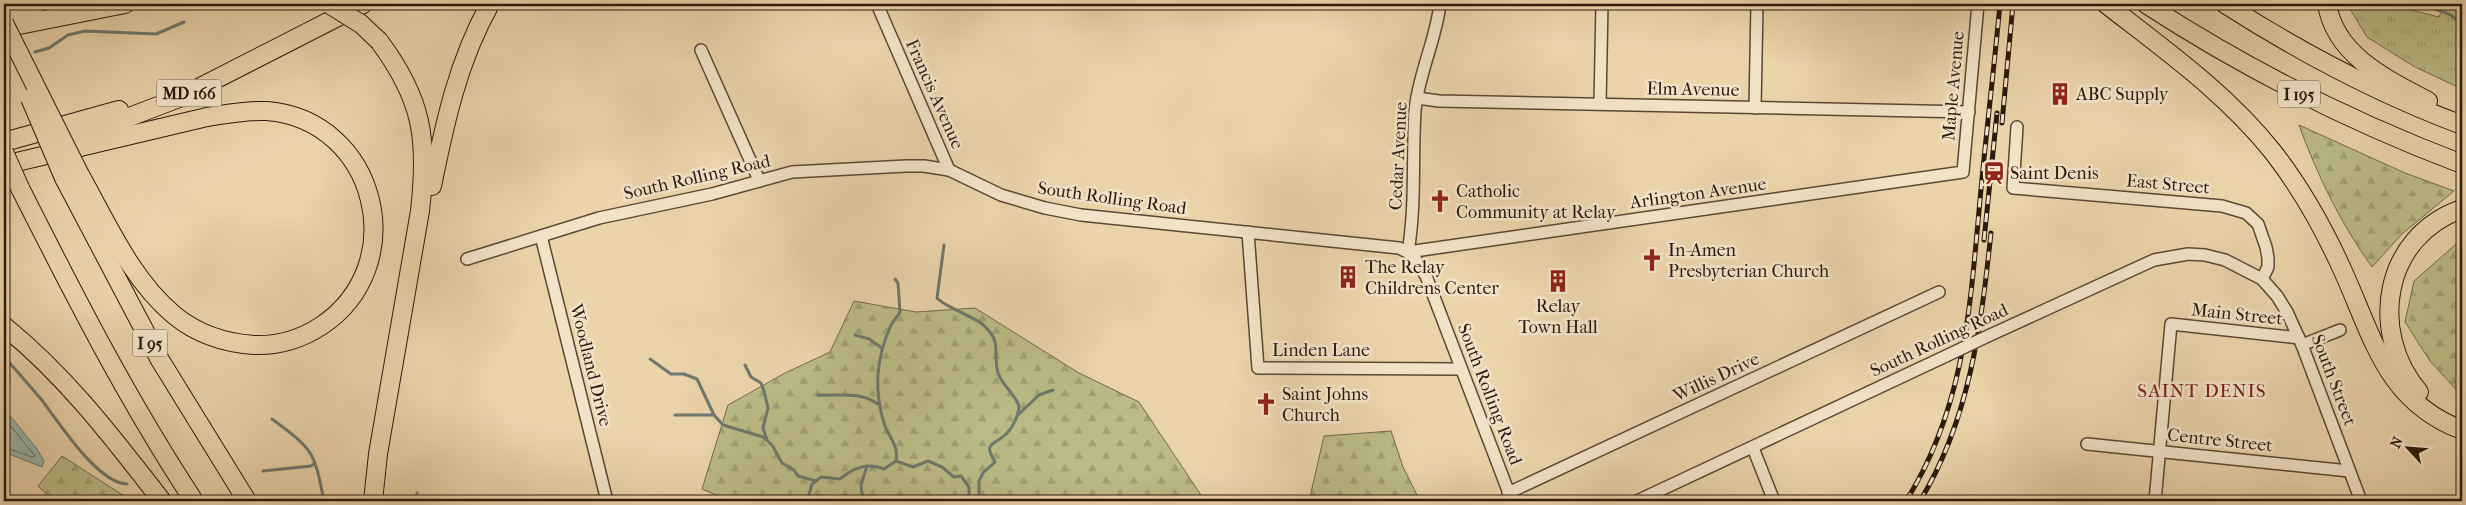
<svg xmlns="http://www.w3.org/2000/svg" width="2466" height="505" viewBox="0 0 2466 505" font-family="'IM FELL French Canon',serif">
	<defs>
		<pattern id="grass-tufts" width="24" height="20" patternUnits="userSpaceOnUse" patternTransform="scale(1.25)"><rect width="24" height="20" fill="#bbbb86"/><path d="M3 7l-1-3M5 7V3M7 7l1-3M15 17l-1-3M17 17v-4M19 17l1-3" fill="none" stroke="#a1a072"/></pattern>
		<pattern id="forest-firs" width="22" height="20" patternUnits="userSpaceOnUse" patternTransform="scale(1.25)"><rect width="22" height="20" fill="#bbbb86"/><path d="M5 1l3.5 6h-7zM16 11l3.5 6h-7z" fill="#a1a072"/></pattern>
	</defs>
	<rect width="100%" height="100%" fill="#ebd3aa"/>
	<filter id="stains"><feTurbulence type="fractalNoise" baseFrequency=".004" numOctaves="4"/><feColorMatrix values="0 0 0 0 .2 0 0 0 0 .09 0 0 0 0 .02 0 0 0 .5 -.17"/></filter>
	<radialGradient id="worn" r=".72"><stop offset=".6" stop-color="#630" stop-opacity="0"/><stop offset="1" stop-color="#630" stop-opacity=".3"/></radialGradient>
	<path fill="url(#grass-tufts)" stroke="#726a4a" d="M2347,4H2402L2404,8L2439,17L2445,4H2462V89L2415,67L2367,37Z"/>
	<g fill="url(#forest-firs)" stroke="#726a4a">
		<path d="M2299,125L2405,173L2454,191L2402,234L2372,267C2341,224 2317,175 2299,125Z"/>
		<path d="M2462,239V396L2430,361L2405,322L2414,281Z"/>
		<path d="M854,301L916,312L975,308L1079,373L1139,402L1201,495L1183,501H730L702,489L728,405L785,373L830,352Z"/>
		<path d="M1391,431L1403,467L1420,501H1309L1324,436Z"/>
		<path d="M62,456L132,501H54L38,486Z"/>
	</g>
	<path fill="#99b7ae" stroke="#6d786e" d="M4,408L37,449L44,461L42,467L4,452Z"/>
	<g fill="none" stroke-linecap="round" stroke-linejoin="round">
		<path stroke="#62685e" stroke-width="1" d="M4,418L35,456L32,457L4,447"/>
		<g stroke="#6d786e" stroke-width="3">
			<path d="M2424,4C2439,13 2450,10 2462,25"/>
			<path d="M35,52L49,48L68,35L85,31L156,34L184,22"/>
			<path d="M944,245L937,298C944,306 969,315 981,323C1004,342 992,351 998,373C1002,385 1015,394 1019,406C1019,415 1012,429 1005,435C993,446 983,442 995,462L983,473L979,481V501"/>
			<path d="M855,335L869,339L882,348"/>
			<path d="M5,358C17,371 29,385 41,399C58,421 97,483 127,484"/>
			<path d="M650,359L671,374H684L697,379L714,415L723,425L763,437L772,445L782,463L794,470L798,476L816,481"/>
			<path d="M745,365L751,377L761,383L764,391L768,408L763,428L767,440"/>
			<path d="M818,395C840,396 860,391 878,404"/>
			<path d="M675,415H714"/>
			<path d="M1018,415L1039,395L1053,390"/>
			<path d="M272,419C314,450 314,451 324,501"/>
			<path d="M896,461L913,467L928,461L942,467L954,477L961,476L969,487V501"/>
			<path d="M263,471L311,466L315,463"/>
			<path d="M417,501V493"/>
			<path d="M807,501L812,484L821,477L840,479C853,468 868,462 884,469L896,461C899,446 890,439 885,426C873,391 876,358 891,325C893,321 897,317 900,312L898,283L895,279"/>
			<path d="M863,501L861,485L867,466"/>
		</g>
		<defs>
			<g id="minor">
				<path d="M877,4L949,170"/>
				<path d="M701,50L759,180"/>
				<path d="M1417,98L1439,101L1969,112"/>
				<path d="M1600,104L1602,4"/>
				<path d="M1755,108L1757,4"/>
				<path d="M2017,127L2013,188L2222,206L2246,213L2258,224L2266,247L2268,258V267L2262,279"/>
				<path d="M1248,232L1258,368L1461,369"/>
				<path d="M541,236L607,501"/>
				<path d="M1408,252L1963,172L1978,4"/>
				<path d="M1408,252C1416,205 1412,158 1415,111C1418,75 1436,40 1440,4"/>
				<path d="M467,259L599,218L712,194L792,172L906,166H924L949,170L1001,195L1045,208L1081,215L1399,248L1413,255L1426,276L1512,501"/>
				<path d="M1988,336L2154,260L2188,254L2205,255L2225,260L2262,279L2277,296L2287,312L2302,345L2361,501"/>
				<path d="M2302,345L2340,330"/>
				<path d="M2087,444L2349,471"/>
				<path d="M1753,448L1774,501"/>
				<path d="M1508,493L1939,292"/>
				<path d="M1637,501L1946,356"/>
				<path d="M2155,501L2171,324L2299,338"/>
			</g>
			<g id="highway">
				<path d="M2106,4C2165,50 2226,93 2273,152C2301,188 2323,227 2342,269C2373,336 2385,401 2462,430"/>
				<path d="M2146,4C2246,69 2351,122 2462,164"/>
				<path d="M2225,4C2300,52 2379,94 2462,125"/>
				<path d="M2327,4C2335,55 2386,79 2428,101"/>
				<path d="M4,12L37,4"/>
				<path d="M4,28L125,4"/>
				<path d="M72,139L179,98L363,4"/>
				<path d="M4,142L119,110"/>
				<path d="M4,165L207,117C227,114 247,110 267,111C377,120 413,265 321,326C301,339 279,346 254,345C225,343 197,334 174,315C131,279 107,223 80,175"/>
				<path d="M64,178L160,360L247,501"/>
				<path d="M432,186C445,122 458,61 490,4"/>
				<path d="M20,188C74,295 128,401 194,501"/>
				<path d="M4,326C66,376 113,438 162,501"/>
				<path d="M2419,392C2368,332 2383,236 2462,209"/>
				<path d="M373,501L378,454L420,211C428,139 423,100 379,41"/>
			</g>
		</defs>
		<use href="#minor" stroke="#5a4834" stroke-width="14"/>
		<use href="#highway" stroke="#2a190d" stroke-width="20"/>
		<use href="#minor" stroke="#f2e2c8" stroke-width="11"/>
		<use href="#highway" stroke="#ebd3aa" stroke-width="18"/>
		<defs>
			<g id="rail">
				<path d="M2002,123L2013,4"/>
				<path d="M1984,240L1997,113"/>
				<path d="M1906,501C1965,407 1970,307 1980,200C1986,134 1994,69 2000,4"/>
				<path d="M1920,501C1970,419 1981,326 1991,233"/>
			</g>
		</defs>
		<use href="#rail" stroke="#2a190d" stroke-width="5"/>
		<use href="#rail" stroke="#f2e2c8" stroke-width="3" stroke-dasharray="9" stroke-linecap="butt"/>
		<defs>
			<path id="minor-bridge" d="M1946,356L1988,336"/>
			<g id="highway-bridge">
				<path d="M329,4L361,24L379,41"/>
				<path d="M4,23L80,175"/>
				<path d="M30,98L64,178"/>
				<path d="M4,152L20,188"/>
			</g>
		</defs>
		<use href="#minor-bridge" stroke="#5a4834" stroke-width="14" stroke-linecap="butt"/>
		<use href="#highway-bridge" stroke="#2a190d" stroke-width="20" stroke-linecap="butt"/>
		<use href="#minor-bridge" stroke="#f2e2c8" stroke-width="11"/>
		<use href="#highway-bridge" stroke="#ebd3aa" stroke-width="18"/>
	</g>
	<defs>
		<symbol id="building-bare" viewBox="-9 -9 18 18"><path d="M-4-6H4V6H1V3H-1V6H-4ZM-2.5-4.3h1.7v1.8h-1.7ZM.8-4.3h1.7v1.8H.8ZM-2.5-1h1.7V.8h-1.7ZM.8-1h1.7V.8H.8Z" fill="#8f2418" stroke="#f2e2c8" stroke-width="2.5" paint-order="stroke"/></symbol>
		<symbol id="station-bare" viewBox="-9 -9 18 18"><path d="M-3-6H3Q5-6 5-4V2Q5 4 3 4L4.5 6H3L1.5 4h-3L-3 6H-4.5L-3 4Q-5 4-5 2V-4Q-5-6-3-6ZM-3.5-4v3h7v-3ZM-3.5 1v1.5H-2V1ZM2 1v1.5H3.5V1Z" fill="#8f2418" stroke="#f2e2c8" stroke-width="2.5" paint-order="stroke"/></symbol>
		<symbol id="church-bare" viewBox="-9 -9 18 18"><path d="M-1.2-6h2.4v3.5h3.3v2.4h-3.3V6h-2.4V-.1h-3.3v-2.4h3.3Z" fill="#8f2418" stroke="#f2e2c8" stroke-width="2.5" paint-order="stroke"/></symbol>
	</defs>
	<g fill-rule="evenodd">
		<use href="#building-bare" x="2044" y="78" width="32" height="32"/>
		<use href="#station-bare" x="1978" y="157" width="32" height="32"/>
		<use href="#church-bare" x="1424" y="185" width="32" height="32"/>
		<use href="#church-bare" x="1636" y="244" width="32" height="32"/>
		<use href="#building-bare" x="1332" y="261" width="32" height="32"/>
		<use href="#building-bare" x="1542" y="265" width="32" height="32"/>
		<use href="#church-bare" x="1250" y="388" width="32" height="32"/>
	</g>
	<g text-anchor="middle" stroke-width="5" stroke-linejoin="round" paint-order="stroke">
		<g fill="#f2e2c8" stroke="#665545" stroke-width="1">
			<rect x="156.5" y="79.5" width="65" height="27" rx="4"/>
			<rect x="2278" y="80.5" width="42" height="27" rx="4"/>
			<rect x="132.5" y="329.5" width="35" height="27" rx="4"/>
		</g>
		<g font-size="16" font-weight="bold" fill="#2a190d">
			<text x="189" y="99">MD 166</text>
			<text x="2299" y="100">I 195</text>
			<text x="150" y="349">I 95</text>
		</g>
		<g font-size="18" fill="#2a190d" stroke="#f2e2c8">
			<text transform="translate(1953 86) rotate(-85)" y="6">Maple Avenue</text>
			<text transform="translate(1693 89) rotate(1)" y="6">Elm Avenue</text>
			<text transform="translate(935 94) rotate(66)" y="6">Francis Avenue</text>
			<text transform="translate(1398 156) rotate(-87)" y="6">Cedar Avenue</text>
			<text transform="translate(697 177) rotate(-13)" y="6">South Rolling Road</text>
			<text transform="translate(2168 184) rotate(5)" y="6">East Street</text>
			<text transform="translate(1698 193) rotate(-8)" y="6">Arlington Avenue</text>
			<text transform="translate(1112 198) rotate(8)" y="6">South Rolling Road</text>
			<text transform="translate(2237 314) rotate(6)" y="6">Main Street</text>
			<text transform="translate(1939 340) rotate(-25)" y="6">South Rolling Road</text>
			<text x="1321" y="356">Linden Lane</text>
			<text transform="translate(591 365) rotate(76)" y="6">Woodland Drive</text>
			<text transform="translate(1716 377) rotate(-25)" y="6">Willis Drive</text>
			<text transform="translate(2334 380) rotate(69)" y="6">South Street</text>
			<text transform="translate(1490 394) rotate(69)" y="6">South Rolling Road</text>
			<text transform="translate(2220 440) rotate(6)" y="6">Centre Street</text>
		</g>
		<g font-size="18" fill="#2a190d" stroke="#f2e2c8" text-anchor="start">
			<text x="2076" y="100">ABC Supply</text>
			<text x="2010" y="179">Saint Denis</text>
			<text x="1456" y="197">Catholic<tspan x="1456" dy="21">Community at Relay</tspan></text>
			<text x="1668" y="256">In-Amen<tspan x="1668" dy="21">Presbyterian Church</tspan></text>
			<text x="1365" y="273">The Relay<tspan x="1365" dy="21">Childrens Center</tspan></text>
			<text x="1558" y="312" text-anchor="middle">Relay<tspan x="1558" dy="21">Town Hall</tspan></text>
			<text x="1282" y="400">Saint Johns<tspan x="1282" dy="21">Church</tspan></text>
		</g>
		<g font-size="19" letter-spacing="1" fill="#7a1f14" stroke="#f2e2c8">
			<text x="2202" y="397">SAINT DENIS</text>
		</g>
	</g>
	<rect width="2466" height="505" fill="none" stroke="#ebd3aa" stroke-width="20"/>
	<rect x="5" y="5" width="2456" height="495" fill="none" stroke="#2a190d" stroke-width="2.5"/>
	<rect x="10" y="10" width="2446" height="485" fill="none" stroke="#2a190d"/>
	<g transform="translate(2408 448) rotate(296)" stroke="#f2e2c8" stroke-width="4" paint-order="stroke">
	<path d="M0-4L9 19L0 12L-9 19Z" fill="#2a190d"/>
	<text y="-8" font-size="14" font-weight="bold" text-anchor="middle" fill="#2a190d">N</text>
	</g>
	<rect width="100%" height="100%" filter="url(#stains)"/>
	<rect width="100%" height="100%" fill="url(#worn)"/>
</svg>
